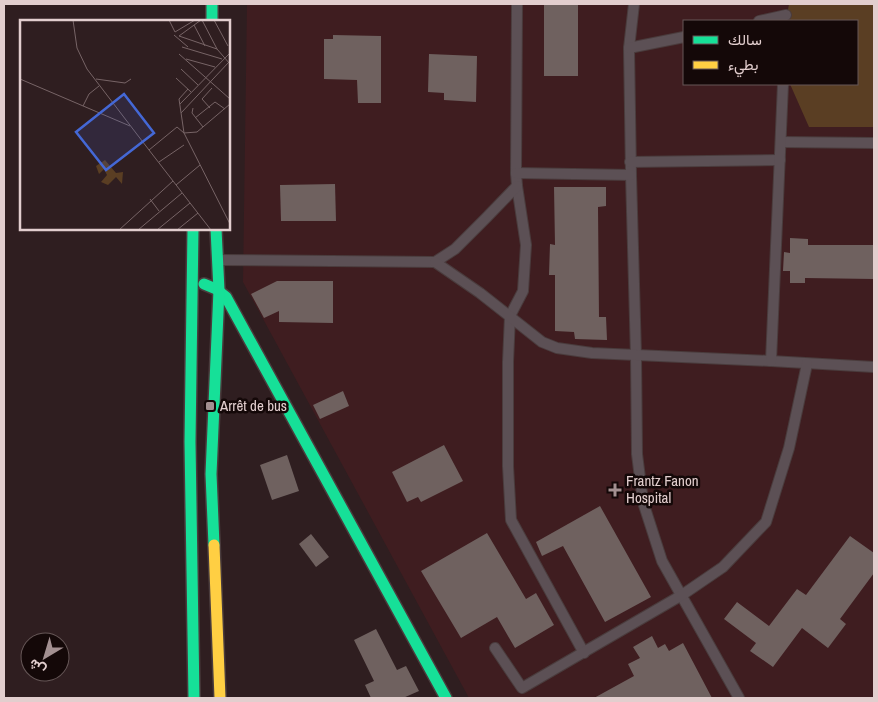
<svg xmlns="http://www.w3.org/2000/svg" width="878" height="702" viewBox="0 0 878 702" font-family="'Archivo Narrow',Vazirmatn,sans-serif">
	<rect width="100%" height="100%" fill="#2f1e20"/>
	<path fill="#3f1d20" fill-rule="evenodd" d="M247,4H874V698H469L243,282ZM684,21H857V84H684Z"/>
	<path fill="#5a3e23" d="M789,4H874V127H809L790,84H857V21H786Z"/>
	<g fill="#6f615f">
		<rect x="544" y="4" width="34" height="72"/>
		<path d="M333,35L381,36V103H358L357,80L324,79V39H333Z"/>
		<path d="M429,54L477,56L476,102L444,100V93L428,92Z"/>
		<path d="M335,184L336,221H281L280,185Z"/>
		<path d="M554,187H606V206L598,207L599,317H606L607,340L575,339L574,332L555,331V275H549L550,244L555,245Z"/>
		<path d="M790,238L808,239V245H874V279L805,278V283H790V271H783L784,252L790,253Z"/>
		<path d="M277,281H333V323L279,322V311L264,318L251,294Z"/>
		<path d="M343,391L349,406L320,419L313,405Z"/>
		<path d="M444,445L463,481L421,502L418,497L407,502L392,472Z"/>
		<path d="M287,455L299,491L272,500L260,465Z"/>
		<path d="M600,506L651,597L605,622L563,546L542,556L536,542Z"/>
		<path d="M487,533L526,599L536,593L554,625L515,648L497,617L461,638L421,571Z"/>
		<path d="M311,534L329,557L316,567L299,544Z"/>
		<path d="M850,536L874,553V573L840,619L846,624L828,648L802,628L773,667L750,651L756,643L724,619L737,602L769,626L797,589L806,595Z"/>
		<path d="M376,629L397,670L406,666L419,691L403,698H371L365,685L374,681L354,640Z"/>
		<path d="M652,636L658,648L665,644L669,651L683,643L712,698H594L634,676L628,664L640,658L633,647Z"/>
	</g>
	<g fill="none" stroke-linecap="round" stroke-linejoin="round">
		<defs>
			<g id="lane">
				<path d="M517,4L516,173L517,186L526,245L523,291L510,316L508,362V466L511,520L584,653"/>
				<path d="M634,4L629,48L631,175L636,356L637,454L643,502L662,561L739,698"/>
				<path d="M759,21L786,15"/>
				<path d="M629,48L684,37"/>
				<path d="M781,142L874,143"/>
				<path d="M630,162L780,160"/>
				<path d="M516,173L631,175"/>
				<path d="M218,260L435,262L455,249L486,218L517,186"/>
				<path d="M435,262L480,293L542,342L557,348L592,353L771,361L874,367"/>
				<path d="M771,361L783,84"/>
				<path d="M495,648L522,688L682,595L723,567L766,522L789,448L807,364"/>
			</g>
			<g id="fast">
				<path d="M212,4V21"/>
				<path d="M193,229L190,442L194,698"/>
				<path d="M204,284L216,289L226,297L446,698"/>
				<path d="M214,545L211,474L219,290L216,229"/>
			</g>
			<path id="slow" d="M214,545L220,698"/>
		</defs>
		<use href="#lane" stroke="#4a3c3d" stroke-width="12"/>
		<use href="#fast" stroke="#4a3c3d" stroke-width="14"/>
		<use href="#slow" stroke="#4a3c3d" stroke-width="14"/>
		<use href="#lane" stroke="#5c5055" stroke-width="10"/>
		<use href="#fast" stroke="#16e098" stroke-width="11"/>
		<use href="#slow" stroke="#ffcf43" stroke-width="11"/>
	</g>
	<g fill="#a39091" stroke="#140808" stroke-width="2">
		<rect x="205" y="401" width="10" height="10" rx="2.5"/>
		<path d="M612.5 482.5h5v5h5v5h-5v5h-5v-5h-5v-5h5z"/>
	</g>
	<g text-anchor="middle" stroke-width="5" stroke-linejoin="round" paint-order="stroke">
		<g font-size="15" fill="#e2cece" stroke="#140808" text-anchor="start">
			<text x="220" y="411">Arrêt de bus</text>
			<text x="626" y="486">Frantz Fanon<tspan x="626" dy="17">Hospital</tspan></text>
		</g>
	</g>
	<g transform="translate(20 20)">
		<rect width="210" height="210" fill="#2f1e20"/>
		<path d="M85,140L96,153L103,152L102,164L96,157L88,165L81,162L87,155L84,149L79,154L76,146Z" fill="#5a3e23"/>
		<path fill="none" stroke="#776466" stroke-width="1" d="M53,0L57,28L67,49L129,130M149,0L155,12L175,0M181,0L159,16L197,29M182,0L197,29L210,44M194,0L208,26M174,5L185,26M154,15L168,27M162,27L202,39M159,34L210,79M166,39L195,47M161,49L178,65M156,58L171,72M0,59L110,106M76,59L105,63L111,59M168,69L159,79L164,113L210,204M160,84L210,33M63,86L69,74L79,66M173,88L172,93L183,107M190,88L182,79L192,68M161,93L209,42M175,98L195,82L205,89M129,130L157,107L164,113L177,112L210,84M129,130L191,210M139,142L164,125M156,165L180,145M130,179L139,191M99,210L153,161M118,210L162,173M137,210L170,183M157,210L178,193"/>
		<path fill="#4468d6" fill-opacity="0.15" stroke="#4468d6" stroke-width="2.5" d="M104,74L134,113L86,150L56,112Z"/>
		<rect width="210" height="210" fill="none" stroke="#e2cece" stroke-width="2.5"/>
	</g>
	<rect width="878" height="702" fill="none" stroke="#e2cece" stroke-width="10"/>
	<rect x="683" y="20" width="175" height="65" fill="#140808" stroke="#665757"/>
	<rect x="693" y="36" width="25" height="8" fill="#16e098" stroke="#665757"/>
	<text x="728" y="45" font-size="15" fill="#e2cece">سالك</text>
	<rect x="693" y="61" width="25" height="8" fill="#ffcf43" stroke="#665757"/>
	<text x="728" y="70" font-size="15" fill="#e2cece">بطيء</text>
	<g transform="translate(45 657) rotate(218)"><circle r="24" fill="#140808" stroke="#665757"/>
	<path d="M0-4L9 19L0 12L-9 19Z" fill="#a39091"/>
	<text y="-8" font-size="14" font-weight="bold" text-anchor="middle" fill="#e2cece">ش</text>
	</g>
</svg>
